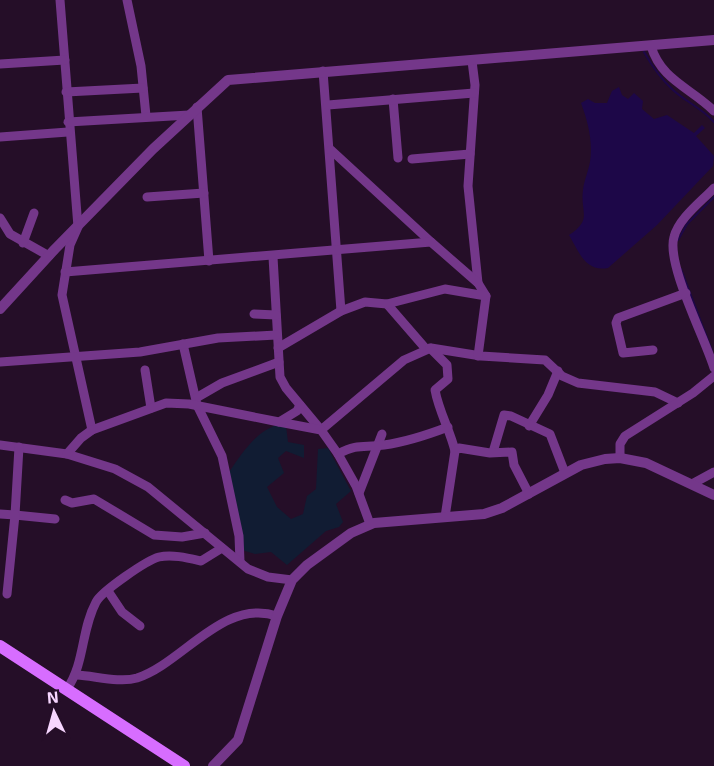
<svg xmlns="http://www.w3.org/2000/svg" width="714" height="766" viewBox="0 0 714 766" font-family="'Exo 2',sans-serif">
	<rect width="100%" height="100%" fill="#250e28"/>
	<path fill="#111c33" d="M279,424L286,426L288,442L304,445V458L286,451L278,458L284,473L267,487L277,507L291,519L303,514L307,496L316,489L318,449L328,448L351,491L336,504L343,522L339,527L326,531L287,565L271,552L255,554L242,550L229,472C243,452 255,432 279,424Z"/>
	<path fill="#1d0748" d="M619,87L622,95L628,99L634,93L643,101L642,109L654,119L667,115L694,133L702,125L705,128L696,136L714,156L713,166L657,225L608,268C585,272 579,252 569,235C593,219 580,213 583,190C584,181 588,172 590,162C593,141 588,122 581,103L588,99L595,103H607L612,91Z"/>
	<g fill="none" stroke-linecap="round" stroke-linejoin="round">
		<g stroke="#1d0748" stroke-width="2">
			<path d="M644,52C652,66 661,79 673,90C686,102 702,108 714,122"/>
			<path d="M678,240L687,224L714,197"/>
			<path d="M681,269L712,351"/>
		</g>
		<g stroke="#74378a" stroke-width="9">
			<path d="M60,0L78,227L70,245L62,295L92,430"/>
			<path d="M127,0L141,66L146,116"/>
			<path d="M651,46C661,80 691,88 714,111"/>
			<path d="M472,61L475,85L468,186L478,283"/>
			<path d="M0,64L65,60"/>
			<path d="M323,71L341,311"/>
			<path d="M66,92L143,88"/>
			<path d="M393,99L398,158"/>
			<path d="M328,105L474,93"/>
			<path d="M197,107L209,261"/>
			<path d="M68,122L189,115"/>
			<path d="M0,137L68,132"/>
			<path d="M331,150L431,242"/>
			<path d="M412,159L470,154"/>
			<path d="M714,188C701,202 679,218 674,237C666,264 705,338 714,368"/>
			<path d="M147,197L204,193"/>
			<path d="M0,218L10,234L49,256"/>
			<path d="M23,243L34,213"/>
			<path d="M273,257L280,377L286,388L321,430L404,360L431,348L481,356L545,360L562,376L578,383L655,392L678,403"/>
			<path d="M65,272L431,242L478,283L486,296L478,356"/>
			<path d="M387,304L426,349"/>
			<path d="M254,314L276,315"/>
			<path d="M183,344L197,405L222,456L239,536L240,562"/>
			<path d="M278,348L341,311L365,302L387,304L445,289L486,296"/>
			<path d="M430,348L447,365L448,379L435,390C439,412 450,430 455,451"/>
			<path d="M653,350L623,353L616,323L618,318L686,293"/>
			<path d="M0,362L140,352L218,338L276,335"/>
			<path d="M145,370L151,408"/>
			<path d="M196,398L222,383L279,362"/>
			<path d="M279,422L321,430L338,454"/>
			<path d="M529,426L548,395L558,371"/>
			<path d="M0,445L67,454L115,469L148,487L248,569L268,577L292,580"/>
			<path d="M19,447L15,515L55,519"/>
			<path d="M493,452L504,415L511,416L550,434L565,473"/>
			<path d="M67,454L81,438L92,430L166,403L189,404L279,422L297,411L300,405"/>
			<path d="M620,458V444L625,436L693,393L714,376"/>
			<path d="M692,484L714,472"/>
			<path d="M359,493L382,434"/>
			<path d="M65,500L72,503L94,499L154,535L182,537L205,533"/>
			<path d="M0,514L15,515L7,594"/>
			<path d="M445,517L455,451L459,448L490,453L512,452L514,465L529,494"/>
			<path d="M370,524L356,486L338,454C359,443 363,448 384,445C406,442 427,435 448,427"/>
			<path d="M108,591L122,612L140,626"/>
			<path d="M77,675C95,676 120,683 137,678C183,663 223,598 277,616"/>
			<path d="M67,689C85,663 81,630 96,602C102,591 147,560 159,557C172,554 188,558 201,561L222,548"/>
		</g>
		<g stroke="#74378a" stroke-width="10">
			<path d="M0,309L55,249L153,149L228,80L714,40"/>
			<path d="M213,766L238,740L277,616L292,580L307,565L351,533L374,523L484,514L502,508L581,465L605,459L620,458L646,463L714,495"/>
		</g>
		<path stroke="#d76dff" stroke-width="12" d="M0,646L184,766"/>
	</g>
	<g transform="translate(54 712) rotate(355)" stroke="#250e28" stroke-width="4.5" paint-order="stroke">
	<path d="M0-4.5L10 22L0 15L-10 22Z" fill="#f7d6ff"/>
	<text y="-9" font-size="16" font-weight="bold" text-anchor="middle" fill="#f7d6ff">N</text>
	</g>
</svg>
